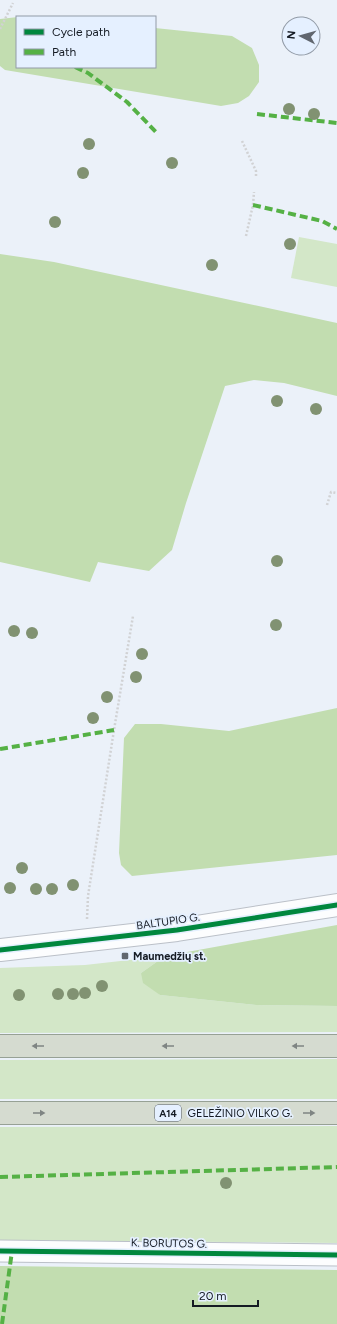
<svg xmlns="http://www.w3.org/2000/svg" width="337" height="1324" viewBox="0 0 337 1324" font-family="Figtree,sans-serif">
	<rect width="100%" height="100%" fill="#ebf1f9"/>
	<g fill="#d3e7c8">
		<path d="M299,237L337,244V287L291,278Z"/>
		<path d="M165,956L141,973L160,995L256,1005L337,1006V1032L0,1033V968L85,965Z"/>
		<path d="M337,1059V1099H0V1060Z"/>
		<path d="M337,1126V1243L0,1240V1127Z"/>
	</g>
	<g fill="#c2ddb0">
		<path d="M27,16L39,17H17V67H155V28L232,36L252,48L259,65V82L249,96L238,103L221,106L5,70L0,66V19Z"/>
		<path d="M0,254L54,262L337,323V396L284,383L254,380L225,386L186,503L172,550L149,571L98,562L90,582L0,562Z"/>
		<path d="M337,708V855L132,876L121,865L119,853L124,738L135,724H161L229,731Z"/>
		<path d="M337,925V1006L256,1005L160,995L143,983L141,973L165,956Z"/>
		<path d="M0,1266L337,1270V1324H0Z"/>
	</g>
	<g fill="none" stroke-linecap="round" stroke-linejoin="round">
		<defs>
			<path id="minor" d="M0,1251L337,1255"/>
			<path id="tertiary" d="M0,950L177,930L337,905"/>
			<g id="trunk">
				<path d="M0,1046H337"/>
				<path d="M0,1113H337"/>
			</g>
		</defs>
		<use href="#minor" stroke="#bbc0c8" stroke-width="23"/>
		<use href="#tertiary" stroke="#bbc0c8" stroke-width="24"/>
		<use href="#trunk" stroke="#97a195" stroke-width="24"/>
		<g stroke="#d1d2d4" stroke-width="2.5" stroke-dasharray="2 2" stroke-linecap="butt">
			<path d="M0,29L13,3"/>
			<path d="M242,141L256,171V177"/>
			<path d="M246,236L253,205L254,192"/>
			<path d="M327,505L331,492L337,493"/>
			<path d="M87,919L88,896L114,730L133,616"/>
		</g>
		<use href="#minor" stroke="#fcfdfe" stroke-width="21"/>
		<use href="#tertiary" stroke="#fcfdfe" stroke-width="22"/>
		<use href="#trunk" stroke="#d5dbd0" stroke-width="22"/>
		<g stroke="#55b145" stroke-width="4" stroke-dasharray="8 4" stroke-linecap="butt">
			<path d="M75,67L88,73L127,102L156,132"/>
			<path d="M257,114L337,123"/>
			<path d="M253,205L322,221L337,229"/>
			<path d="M0,749L114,730"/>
			<path d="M0,1177L337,1167"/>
			<path d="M2,1324L12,1251"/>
		</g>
		<defs>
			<g id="cycleway">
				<path d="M0,950L177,930L337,905"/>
				<path d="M0,1251L337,1255"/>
			</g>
		</defs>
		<use href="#cycleway" stroke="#e5f0ff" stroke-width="8"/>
		<use href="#cycleway" stroke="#00873e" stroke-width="5"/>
	</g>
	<g fill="#819272">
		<circle cx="289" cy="109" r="6"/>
		<circle cx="314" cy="114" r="6"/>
		<circle cx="89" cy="144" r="6"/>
		<circle cx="172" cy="163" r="6"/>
		<circle cx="83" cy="173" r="6"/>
		<circle cx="55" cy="222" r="6"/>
		<circle cx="290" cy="244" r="6"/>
		<circle cx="212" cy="265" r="6"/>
		<circle cx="277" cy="401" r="6"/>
		<circle cx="316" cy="409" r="6"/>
		<circle cx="277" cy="561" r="6"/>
		<circle cx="276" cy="625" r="6"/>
		<circle cx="14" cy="631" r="6"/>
		<circle cx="32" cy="633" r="6"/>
		<circle cx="142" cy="654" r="6"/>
		<circle cx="136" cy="677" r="6"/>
		<circle cx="107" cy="697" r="6"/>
		<circle cx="93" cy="718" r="6"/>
		<circle cx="22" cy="868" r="6"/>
		<circle cx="73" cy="885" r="6"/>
		<circle cx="10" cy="888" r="6"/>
		<circle cx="36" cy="889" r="6"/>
		<circle cx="52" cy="889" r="6"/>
		<circle cx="102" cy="986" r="6"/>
		<circle cx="85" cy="993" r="6"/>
		<circle cx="58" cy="994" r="6"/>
		<circle cx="73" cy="994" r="6"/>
		<circle cx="19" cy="995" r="6"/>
		<circle cx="226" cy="1183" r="6"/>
	</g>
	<defs><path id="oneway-solid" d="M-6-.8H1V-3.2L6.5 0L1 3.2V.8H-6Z"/></defs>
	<g fill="#7f8583">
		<use href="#oneway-solid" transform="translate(38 1046) rotate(180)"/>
		<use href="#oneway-solid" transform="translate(168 1046) rotate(180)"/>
		<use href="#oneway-solid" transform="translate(298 1046) rotate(180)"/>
		<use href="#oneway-solid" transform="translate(39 1113)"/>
		<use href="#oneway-solid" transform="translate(309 1113)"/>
	</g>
	<rect fill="#60666f" stroke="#e5f0ff" stroke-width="1.5" x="121" y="952" width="8" height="8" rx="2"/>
	<g text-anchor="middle" stroke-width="3.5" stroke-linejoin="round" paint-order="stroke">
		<rect fill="#e5f0ff" stroke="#535b66" stroke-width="1" x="155" y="1105" width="26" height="16" rx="3"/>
		<g font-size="10" font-weight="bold" fill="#151b24">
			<text x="168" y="1117">A14</text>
		</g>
		<g font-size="11" fill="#151b24" stroke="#e5f0ff">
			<text transform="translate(168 921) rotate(-8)" y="4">BALTUPIO G.</text>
			<text x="240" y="1117">GELEŽINIO VILKO G.</text>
			<text transform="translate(169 1243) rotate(1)" y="4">K. BORUTOS G.</text>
		</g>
		<g font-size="11" font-weight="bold" fill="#151b24" stroke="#e5f0ff" text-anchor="start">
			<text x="133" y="960">Maumedžių st.</text>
		</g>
	</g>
	<rect x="16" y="16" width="140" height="52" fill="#e5f0ff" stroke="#929ba7"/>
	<rect x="24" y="29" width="20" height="6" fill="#00873e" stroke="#929ba7"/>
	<text x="52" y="36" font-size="12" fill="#151b24">Cycle path</text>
	<rect x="24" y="49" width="20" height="6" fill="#55b145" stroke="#929ba7"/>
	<text x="52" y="56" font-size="12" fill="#151b24">Path</text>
	<g transform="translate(301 36) rotate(276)"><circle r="19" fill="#e5f0ff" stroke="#929ba7"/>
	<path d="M0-3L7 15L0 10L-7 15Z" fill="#60666f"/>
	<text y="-6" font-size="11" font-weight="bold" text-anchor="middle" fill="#151b24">N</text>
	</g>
	<path d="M193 1300v6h65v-6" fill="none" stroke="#151b24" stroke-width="2"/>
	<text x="199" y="1300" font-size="12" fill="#151b24" stroke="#e5f0ff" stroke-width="3" paint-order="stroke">20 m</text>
</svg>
